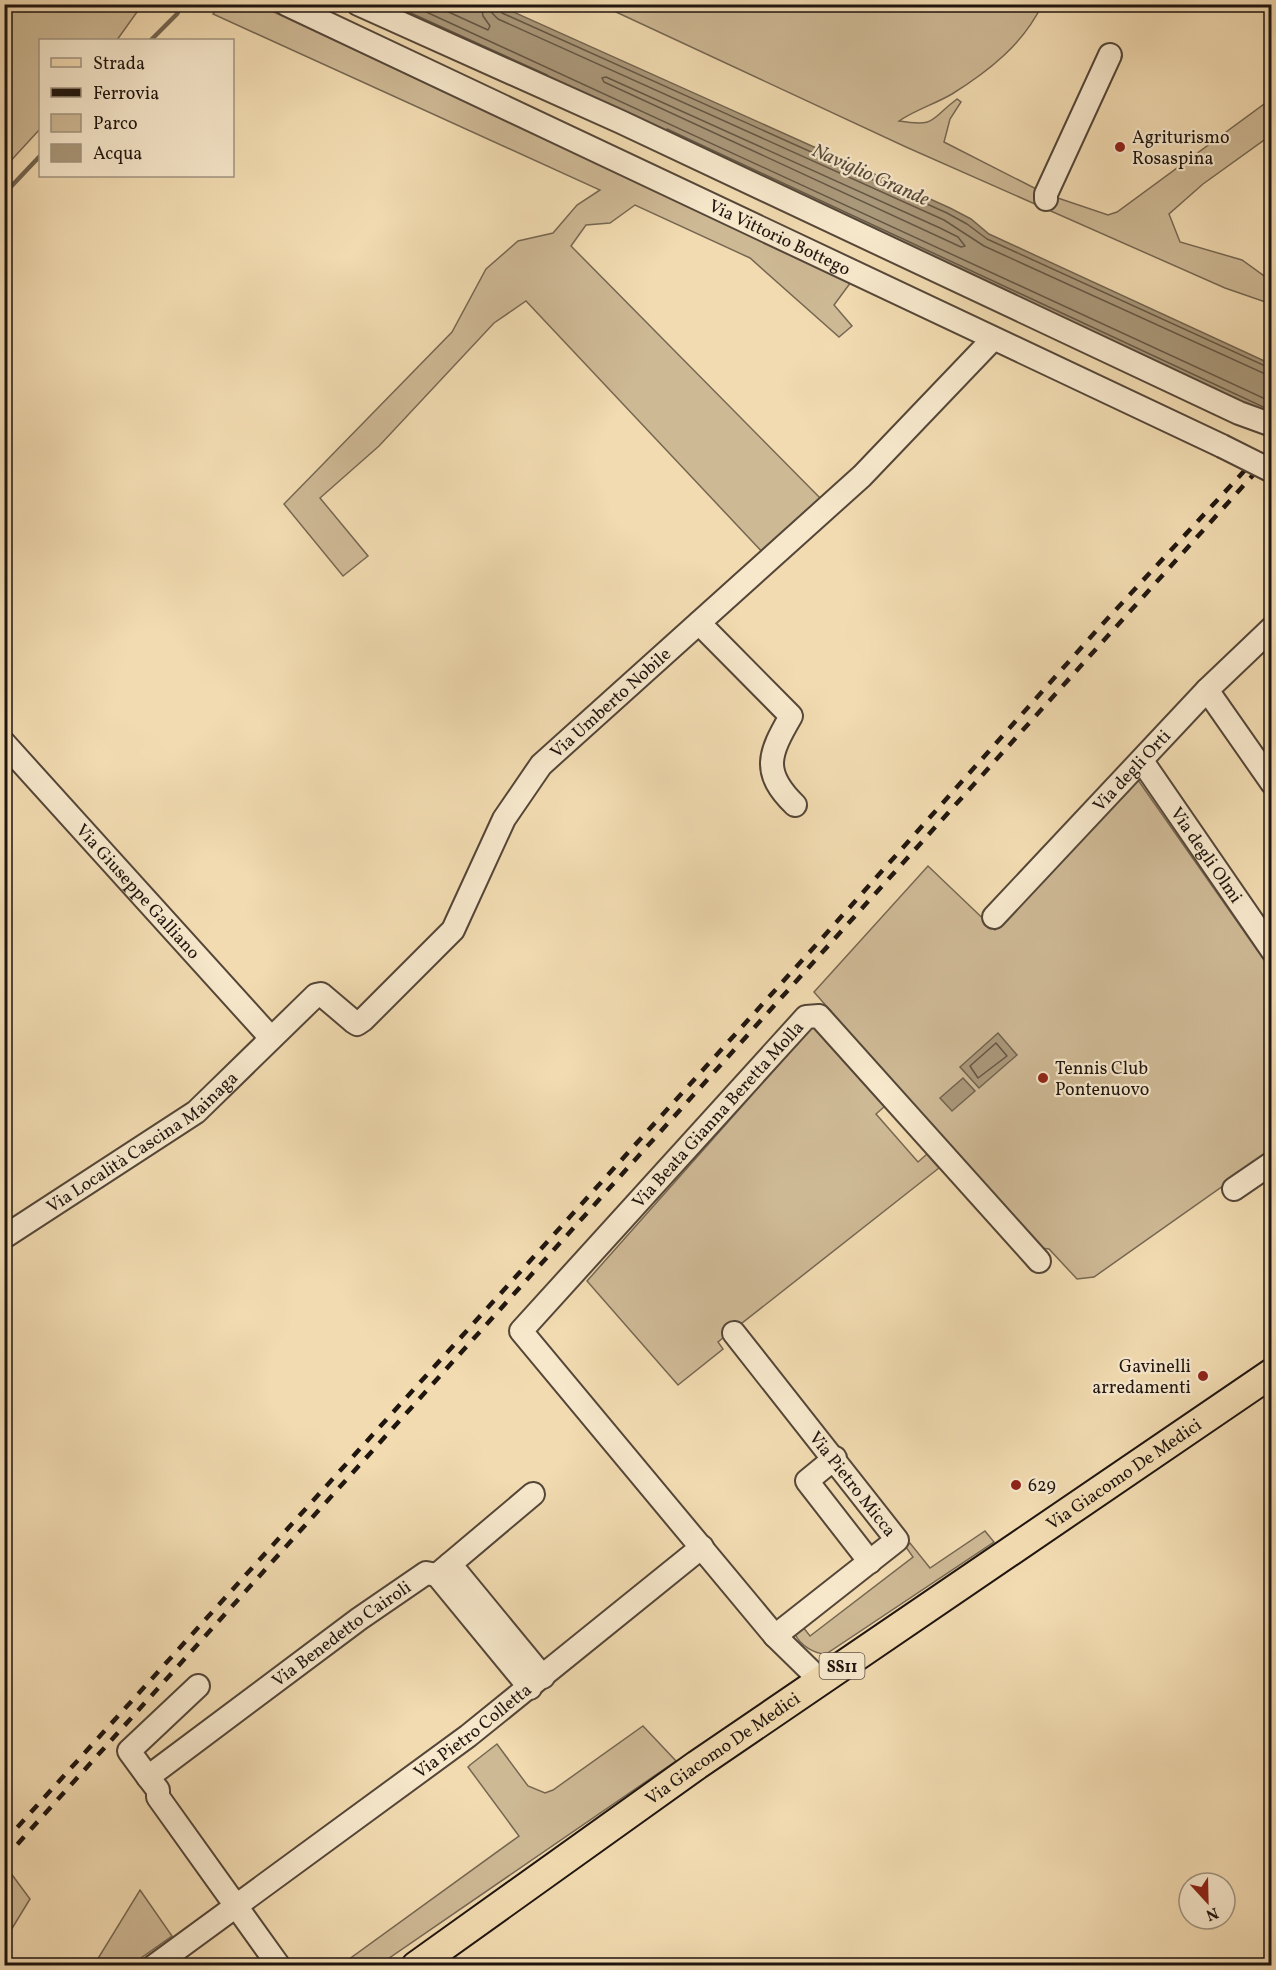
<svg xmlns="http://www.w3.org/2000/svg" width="1276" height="1970" viewBox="0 0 1276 1970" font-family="Vollkorn,serif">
	<rect width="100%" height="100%" fill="#f2dbb1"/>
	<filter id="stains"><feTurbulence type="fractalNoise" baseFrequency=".00333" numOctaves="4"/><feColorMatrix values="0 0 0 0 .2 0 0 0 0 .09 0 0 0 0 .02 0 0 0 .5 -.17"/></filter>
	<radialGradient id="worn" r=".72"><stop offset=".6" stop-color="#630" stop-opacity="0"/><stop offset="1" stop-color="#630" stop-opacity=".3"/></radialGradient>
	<g fill="#ceb995" stroke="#766752" stroke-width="1.5">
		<path d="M5,4L142,5L117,40H40V129L5,167Z"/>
		<path d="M220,5H259L851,282L834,305L852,326L839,337L750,258L635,205L610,223L586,225L571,246L824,502L766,556L526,301L494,323L379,446L320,498L368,556L343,576L284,504L452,332L486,269L518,241L553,233L577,205L600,190L213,14Z"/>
		<path d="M601,5H1042C1023,44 989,71 952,94C935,104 915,110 899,121C937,127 929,120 957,99L961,102L950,119L944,142L1046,194L1108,215L1117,212L1271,99V135L1203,184L1169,214L1180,242L1242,260L1271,281V304L1225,288L906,147Z"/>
		<path d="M1138,780L1271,970V1152L1094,1277L1077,1279L1049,1249L1040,1248L814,992L928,866L995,930Z"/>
		<path d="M814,1025L885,1106L876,1114L918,1162L927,1154L939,1168L718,1342L723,1349L678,1385L587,1281Z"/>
		<path d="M985,1531L994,1542L826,1654C814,1654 800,1645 795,1634L803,1627L810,1636L913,1557L906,1547L910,1543L930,1568Z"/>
		<path d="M643,1726L676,1761L379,1965H341L519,1836L468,1767L470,1765L497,1744L528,1786L545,1793L553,1790Z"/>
		<path d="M10,1872L30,1899L5,1940V1878Z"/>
		<path d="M140,1890L172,1936L131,1965H94Z"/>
	</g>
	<g fill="#aa987a" stroke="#72644f" stroke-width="1.5">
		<path d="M376,5H498L950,208L971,219L989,234L1271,364V417Z"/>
		<path d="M998,1033L1017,1055L979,1088L960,1067Z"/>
		<path d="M963,1078L975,1091L952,1111L940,1098Z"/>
	</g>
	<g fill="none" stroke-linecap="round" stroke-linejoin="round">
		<g stroke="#645644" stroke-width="1.5">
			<path d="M391,4L547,75"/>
			<path d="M409,4L1272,402"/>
			<path d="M431,4L488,30L490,26L483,16L481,4"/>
			<path d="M490,4L492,13L498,19L944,220L984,246L1272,377"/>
			<path d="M498,4L502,13L947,213L967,224L987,239L1272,369"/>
			<path d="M606,77L940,228L958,237L965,246L961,247L604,82L602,78Z"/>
			<path d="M667,129L1272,411"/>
			<path d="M996,1043L1007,1056L978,1078L970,1066Z"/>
		</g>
		<g stroke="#72644f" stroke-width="4.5">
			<path d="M151,40L177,14L181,5"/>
			<path d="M4,194L40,156"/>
		</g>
		<defs>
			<g id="minor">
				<path id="s1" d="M286,4L1222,446"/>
				<path d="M358,4L621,122L1239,413L1272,425"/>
				<path d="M1046,199V194L1110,55"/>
				<path d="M699,623L791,716C769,754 761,772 795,805"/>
				<path d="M1207,690L1272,783"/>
				<path id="s2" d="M4,743L271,1038"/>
				<path id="s3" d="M1142,761L1272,950"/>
				<path id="s4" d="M994,917L1207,690L1272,628"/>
				<path d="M1234,1189L1272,1163"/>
				<path id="s5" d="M4,1237L196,1112L316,995L321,994L354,1022L357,1024L363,1020L453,930L504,819L541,765L862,476L993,339"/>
				<path id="s6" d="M734,1333L897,1540L775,1636"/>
				<path d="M835,1458L807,1481L870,1562"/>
				<path d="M450,1564L543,1677"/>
				<path d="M437,1575L530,1688"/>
				<path id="s7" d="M821,1681L775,1636L521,1331L806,1017L819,1016L1039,1261"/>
				<path d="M148,1777L129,1751L198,1686"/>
				<path id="s8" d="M154,1966L468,1736L702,1547"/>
				<path id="s9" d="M279,1966L158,1797V1790L148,1777L359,1619L426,1573L437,1575L533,1494"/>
			</g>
			<g id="major">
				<path id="s10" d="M416,1966L697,1765L1272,1373"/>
			</g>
		</defs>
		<use href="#minor" stroke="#544638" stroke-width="26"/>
		<use href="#major" stroke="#1f150f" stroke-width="32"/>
		<use href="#minor" stroke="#f7e8cc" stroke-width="22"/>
		<use href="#major" stroke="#f2dbb1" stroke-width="28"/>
		<g stroke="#1f150f" stroke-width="4.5" stroke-dasharray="10 10" stroke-linecap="butt">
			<path d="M4,1842L816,945L1097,630L1272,441"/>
			<path d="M4,1859L1272,454"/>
		</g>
		<defs>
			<path id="minor-bridge" d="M1222,446L1272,471"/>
		</defs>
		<use href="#minor-bridge" stroke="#544638" stroke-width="26" stroke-linecap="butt"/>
		<use href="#minor-bridge" stroke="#f7e8cc" stroke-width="22"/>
	</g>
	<g fill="#8f2418" stroke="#f7e8cc" stroke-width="2">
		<circle cx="1120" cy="147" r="6"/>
		<circle cx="1043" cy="1078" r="6"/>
		<circle cx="1203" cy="1376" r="6"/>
		<circle cx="1016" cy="1485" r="6"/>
	</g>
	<g text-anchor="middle" stroke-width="4.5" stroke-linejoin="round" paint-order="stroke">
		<rect fill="#f7e8cc" stroke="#605448" stroke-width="1.5" x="819.5" y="1653" width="45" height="26" rx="4.5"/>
		<g font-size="16" font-weight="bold" fill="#1f150f">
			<text x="842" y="1672">SS11</text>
		</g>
		<g font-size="18" fill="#1f150f" stroke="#f7e8cc" text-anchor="start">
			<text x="1132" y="143">Agriturismo<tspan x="1132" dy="21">Rosaspina</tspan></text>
			<text x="1055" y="1074">Tennis Club<tspan x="1055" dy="21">Pontenuovo</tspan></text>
			<text x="1191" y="1372" text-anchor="end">Gavinelli<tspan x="1191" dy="21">arredamenti</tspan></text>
			<text x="1028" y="1491">629</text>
		</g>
		<g font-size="18" fill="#1f150f" stroke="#f7e8cc">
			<text dy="6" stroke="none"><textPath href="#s1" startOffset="546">Via Vittorio Bottego</textPath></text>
			<text dy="6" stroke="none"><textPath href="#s5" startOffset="864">Via Umberto Nobile</textPath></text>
			<text dy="6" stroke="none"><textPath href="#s4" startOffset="201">Via degli Orti</textPath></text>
			<text dy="6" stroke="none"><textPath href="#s3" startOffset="114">Via degli Olmi</textPath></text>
			<text dy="6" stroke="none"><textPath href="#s2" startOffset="200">Via Giuseppe Galliano</textPath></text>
			<text dy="6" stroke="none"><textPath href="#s7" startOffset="754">Via Beata Gianna Beretta Molla</textPath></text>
			<text dy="6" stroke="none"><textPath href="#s5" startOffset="168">Via Località Cascina Mainaga</textPath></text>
			<text dy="6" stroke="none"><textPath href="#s10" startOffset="862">Via Giacomo De Medici</textPath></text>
			<text dy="6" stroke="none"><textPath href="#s6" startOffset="192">Via Pietro Micca</textPath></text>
			<text dy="6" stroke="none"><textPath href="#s9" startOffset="472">Via Benedetto Cairoli</textPath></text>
			<text dy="6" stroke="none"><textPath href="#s8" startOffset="396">Via Pietro Colletta</textPath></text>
			<text dy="6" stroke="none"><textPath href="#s10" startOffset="376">Via Giacomo De Medici</textPath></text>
		</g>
		<g font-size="20" font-style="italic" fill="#57493a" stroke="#f7e8cc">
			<text transform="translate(871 174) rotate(24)" y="7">Naviglio Grande</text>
		</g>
	</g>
	<rect width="1276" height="1970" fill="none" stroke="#f2dbb1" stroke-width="24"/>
	<rect x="6" y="6" width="1264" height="1958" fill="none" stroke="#1f150f" stroke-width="3"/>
	<rect x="12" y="12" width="1252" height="1946" fill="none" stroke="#1f150f" stroke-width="1.5"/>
	<rect x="39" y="39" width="195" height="138" fill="#f7e8cc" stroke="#a19480" stroke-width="1.5"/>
	<rect x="51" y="58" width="30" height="9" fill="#f2dbb1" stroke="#a19480" stroke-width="1.5"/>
	<text x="93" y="69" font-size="18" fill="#1f150f">Strada</text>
	<rect x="51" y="88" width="30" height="9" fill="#1f150f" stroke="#a19480" stroke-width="1.5"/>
	<text x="93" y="99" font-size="18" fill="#1f150f">Ferrovia</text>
	<rect x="51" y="114" width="30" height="18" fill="#ceb995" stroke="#a19480" stroke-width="1.5"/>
	<text x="93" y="129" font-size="18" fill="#1f150f">Parco</text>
	<rect x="51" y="144" width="30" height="18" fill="#aa987a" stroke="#a19480" stroke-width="1.5"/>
	<text x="93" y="159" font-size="18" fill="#1f150f">Acqua</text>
	<g transform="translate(1207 1901) rotate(158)"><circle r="28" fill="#f7e8cc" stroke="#a19480" stroke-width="1.5"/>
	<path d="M0-4.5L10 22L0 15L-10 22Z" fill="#8f2418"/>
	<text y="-9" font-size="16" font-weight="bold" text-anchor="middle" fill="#1f150f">N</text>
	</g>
	<rect width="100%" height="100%" filter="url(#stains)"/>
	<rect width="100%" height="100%" fill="url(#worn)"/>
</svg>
